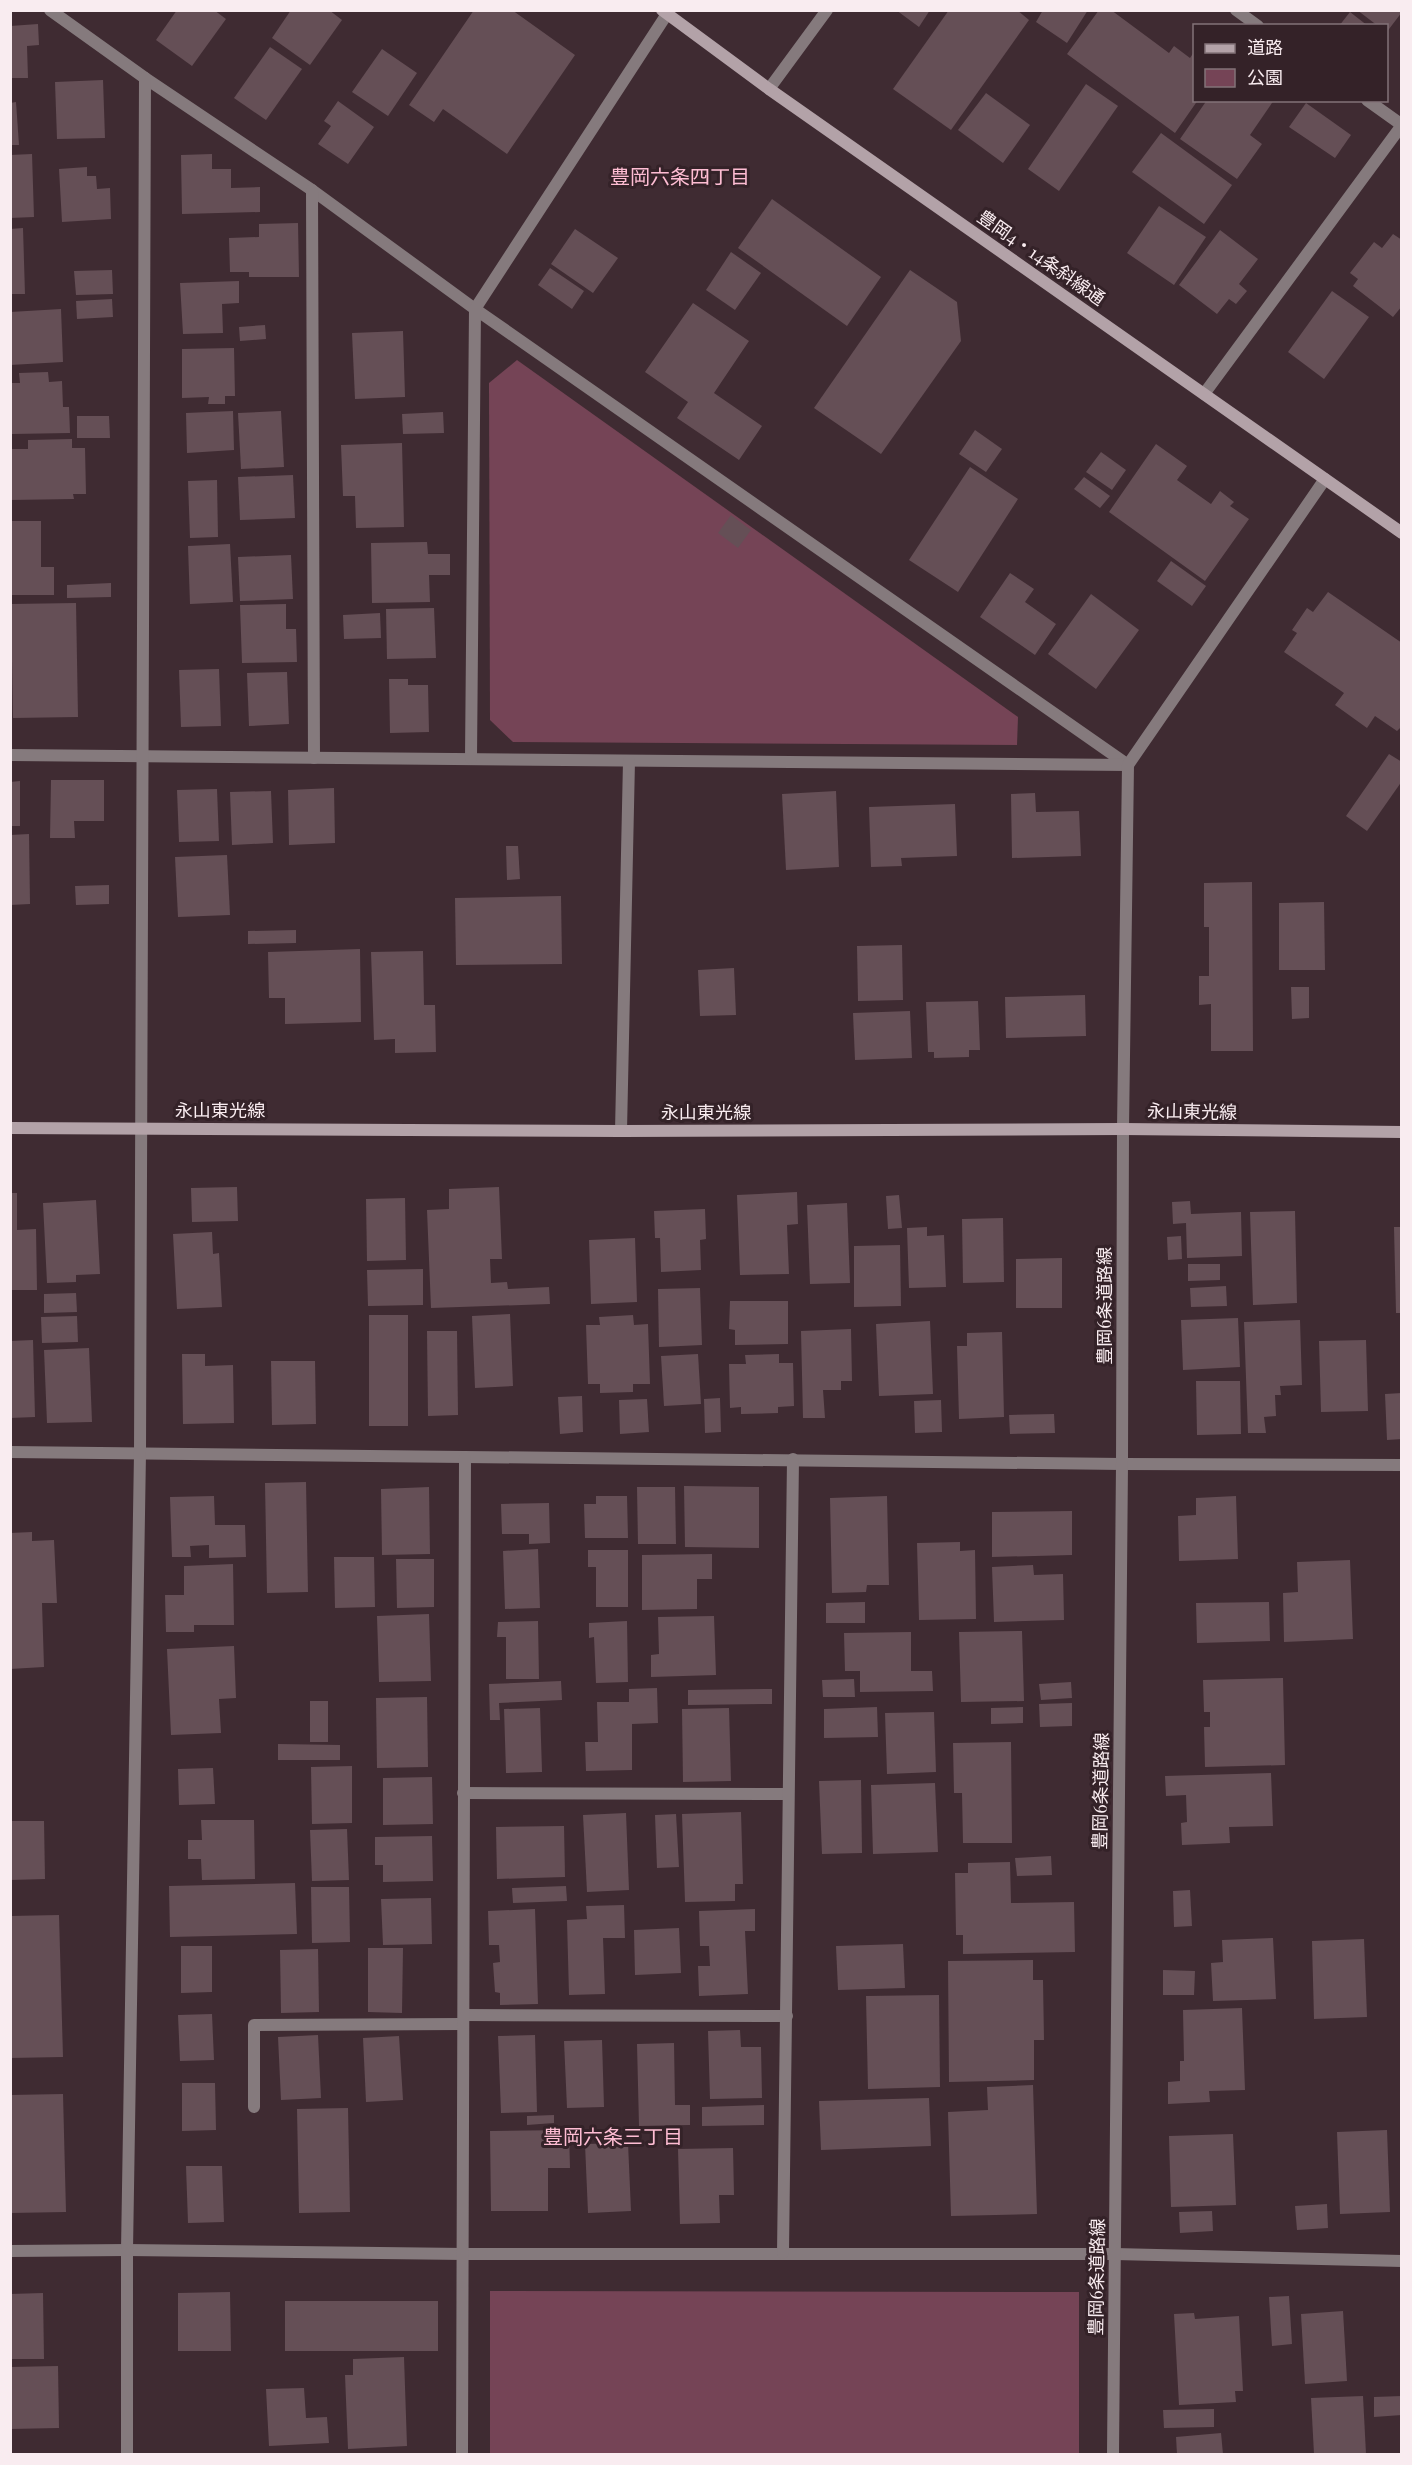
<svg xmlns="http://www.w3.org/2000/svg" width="1412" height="2465" viewBox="0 0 1412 2465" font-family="'Playfair Display','Noto Sans JP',serif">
	<rect width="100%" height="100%" fill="#3f2b32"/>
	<g fill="#754456">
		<path d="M517,360L1018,717L1017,745L513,742L490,720L489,383Z"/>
		<path d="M490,2291L1079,2292V2454H490Z"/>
	</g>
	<g fill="#654f56">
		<path d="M177,10H214L226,19L192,66L156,40Z"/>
		<path d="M291,10H329L342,20L310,65L272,38Z"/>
		<path d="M474,10H512L575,55L507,154L443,109L434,122L409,105Z"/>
		<path d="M896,10H930L919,27Z"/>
		<path d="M949,10H1017L1029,20L951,130L893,89Z"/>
		<path d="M1043,10H1088L1067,43L1036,22Z"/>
		<path d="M1099,10H1111L1169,53L1174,46L1190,58L1194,52V100H1198L1175,133L1067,54Z"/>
		<path d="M1357,10H1402V12L1386,33V26H1378Z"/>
		<path d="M1350,12L1368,26H1339Z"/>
		<path d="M38,24L39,45L27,46L28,78H10V26Z"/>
		<path d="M270,47L302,69L266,120L234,98Z"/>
		<path d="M382,49L417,73L388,116L352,92Z"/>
		<path d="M103,80L105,138L57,139L55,82Z"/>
		<path d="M1086,84L1118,106L1059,191L1028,169Z"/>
		<path d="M986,93L1030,125L1003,163L958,130Z"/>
		<path d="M1207,100H1274L1250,135L1262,144L1237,179L1180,139Z"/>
		<path d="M338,101L374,127L348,164L318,144L331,126L324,121Z"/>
		<path d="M16,102L19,145H10V103Z"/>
		<path d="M1306,103L1351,135L1335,158L1289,127Z"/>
		<path d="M1161,133L1232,185L1204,224L1132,172Z"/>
		<path d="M32,154L34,217L10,218V155Z"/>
		<path d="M212,154V169H231V188L260,187V212L182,214L181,155Z"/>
		<path d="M87,167V176H96L97,189L110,188L111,219L62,222L59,169Z"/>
		<path d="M772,199L881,277L847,326L738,248Z"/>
		<path d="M1159,206L1206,237L1174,285L1127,253Z"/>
		<path d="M298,223L299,277H249V272H230L229,238L259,237V224Z"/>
		<path d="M23,228L25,294H10V229Z"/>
		<path d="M575,229L618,258L593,293L551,264Z"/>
		<path d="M1220,230L1258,259L1239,284L1247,291L1236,304L1229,299L1217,314L1179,285Z"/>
		<path d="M1393,234L1402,240V306L1393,317L1353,286L1358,279L1350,273L1374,242L1382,248Z"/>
		<path d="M731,252L761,273L735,310L706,290Z"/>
		<path d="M550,268L584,291L572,309L538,285Z"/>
		<path d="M112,270L113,294L76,295L74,271Z"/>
		<path d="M910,270L957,302L961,341L881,454L814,408Z"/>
		<path d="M239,281V303L222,304L223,333L183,334L180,283Z"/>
		<path d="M1332,291L1369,317L1324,379L1288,352Z"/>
		<path d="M112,299L113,317L77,319L76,301Z"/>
		<path d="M693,303L749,341L714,393L762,426L739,460L677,418L688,402L645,372Z"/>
		<path d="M61,309L63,362L10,365V312Z"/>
		<path d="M265,325L266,339L240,341L239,327Z"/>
		<path d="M403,331L405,397L355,399L352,333Z"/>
		<path d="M234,348L235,396H225V404H208L209,397L182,398V349Z"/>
		<path d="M48,372L49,382L62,381L63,407H69L70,433L12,434L10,383H20L19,373Z"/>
		<path d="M233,411L234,450L187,453L186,413Z"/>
		<path d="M281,411L284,467L241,469L238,413Z"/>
		<path d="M443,412L444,433L403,434L402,414Z"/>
		<path d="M77,416H109L110,438H77Z"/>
		<path d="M975,430L1002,449L986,472L959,454Z"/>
		<path d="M72,439V448H85L86,494H73L74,499L10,500V449H28V440Z"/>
		<path d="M402,443L404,527L356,528L355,496H343L341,445Z"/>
		<path d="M1156,444L1187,466L1177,480L1211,504L1220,491L1234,502L1230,506L1249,519L1205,581L1109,512Z"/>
		<path d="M1101,452L1126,470L1112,490L1086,472Z"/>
		<path d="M970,467L1018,499L958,592L909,560Z"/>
		<path d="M293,475L295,518L240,520L238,477Z"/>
		<path d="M1084,477L1110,496L1100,508L1074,489Z"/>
		<path d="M217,480L218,537L190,538L188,481Z"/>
		<path d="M731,515L751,530L738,548L718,533Z"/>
		<path d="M10,521H41V567H54V595H10Z"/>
		<path d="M427,542L428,554H450V575H429L430,602L372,603L371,543Z"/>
		<path d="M230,544L233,602L190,604L188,546Z"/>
		<path d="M291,555L293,599L240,601L238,557Z"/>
		<path d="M1171,561L1206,586L1192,606L1157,581Z"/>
		<path d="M1010,573L1034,589L1025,602L1056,624L1035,655L980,617Z"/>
		<path d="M111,583V597L67,598V585Z"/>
		<path d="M1328,592L1402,643V726L1397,731L1375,716L1367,728L1335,705L1344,693L1284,652L1297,633L1292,630L1307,608L1313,612Z"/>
		<path d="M1091,594L1139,630L1096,689L1048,654Z"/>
		<path d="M76,603L78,717L13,718L11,604Z"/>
		<path d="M286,604V629H296L297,662L242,663L240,605Z"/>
		<path d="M434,608L436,658L387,659L386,609Z"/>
		<path d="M380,613L381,638L344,639L343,615Z"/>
		<path d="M219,669L221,726L181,727L179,670Z"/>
		<path d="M287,672L289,724L249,726L247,673Z"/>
		<path d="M389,679H408V685H428L429,732L390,733Z"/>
		<path d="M1389,754L1402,762V781L1367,831L1346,816Z"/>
		<path d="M51,780H104V821H74L75,838H50Z"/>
		<path d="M20,781V826H10V782Z"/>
		<path d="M334,788L335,843L289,845L288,790Z"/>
		<path d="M217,789L219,841L179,842L177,790Z"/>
		<path d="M271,791L273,843L232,845L230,792Z"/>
		<path d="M836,791L839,867L786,870L782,794Z"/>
		<path d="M1035,793L1036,812L1079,811L1081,856L1012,858L1011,794Z"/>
		<path d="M955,804L957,856L901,858L902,866L871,867L869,807Z"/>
		<path d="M29,834L30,904L10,905V835Z"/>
		<path d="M506,846H518L520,879L507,880Z"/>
		<path d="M227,855L230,915L178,917L175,857Z"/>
		<path d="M1252,882L1253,1051H1211V1004L1199,1005V976H1209V927H1204V883Z"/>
		<path d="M109,885V904L76,905L75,886Z"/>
		<path d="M561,896L562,964L456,965L455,898Z"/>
		<path d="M1324,902L1325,970H1279V903Z"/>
		<path d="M296,930V943L248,944V931Z"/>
		<path d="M902,945L903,1000L858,1001L857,946Z"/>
		<path d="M360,949L361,1022L285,1024V998H269L268,952Z"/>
		<path d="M423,951L424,1005H435L436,1052L395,1053V1039L374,1040L371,952Z"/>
		<path d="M734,968L736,1015L700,1016L698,970Z"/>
		<path d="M1291,987H1309V1018L1292,1019Z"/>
		<path d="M1085,995L1086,1036L1006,1038L1005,997Z"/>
		<path d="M978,1001L980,1050H969V1057L934,1058V1052H928L926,1002Z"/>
		<path d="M910,1011L912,1058L855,1060L853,1013Z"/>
		<path d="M237,1187L238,1221L192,1222L191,1188Z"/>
		<path d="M499,1187L502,1259H490L491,1283L507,1282L508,1289L549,1287L550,1304L431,1308L427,1210L449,1209V1189Z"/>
		<path d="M797,1192L798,1224L787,1225L789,1274L740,1275L737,1195Z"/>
		<path d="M10,1193H17V1230L36,1229L37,1290H10Z"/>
		<path d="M899,1195L902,1228L888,1229L886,1196Z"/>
		<path d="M405,1198L406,1260L367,1261L366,1199Z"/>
		<path d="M96,1200L100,1274L76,1275V1282L47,1283L43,1203Z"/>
		<path d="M1190,1201L1191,1214L1241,1212L1242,1256L1187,1258L1186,1223L1173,1224L1172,1202Z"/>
		<path d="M847,1203L850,1283L810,1284L807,1205Z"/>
		<path d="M705,1209L706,1239L700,1240L701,1270L661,1272L660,1238H655L654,1211Z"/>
		<path d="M1295,1211L1297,1303L1253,1305L1250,1212Z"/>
		<path d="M1003,1218L1004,1282L963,1283L962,1219Z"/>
		<path d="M927,1227V1236L944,1235L946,1287L909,1288L907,1228Z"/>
		<path d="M1394,1227H1402V1313H1396Z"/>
		<path d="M212,1232L213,1254L219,1253L222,1307L177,1309L173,1234Z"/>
		<path d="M1181,1236L1182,1259L1168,1260L1167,1237Z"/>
		<path d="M635,1238L637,1302L591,1304L589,1240Z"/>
		<path d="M900,1245L901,1306L854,1307V1246Z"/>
		<path d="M1062,1258V1308H1016V1259Z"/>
		<path d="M1188,1264H1220V1280L1188,1281Z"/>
		<path d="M423,1269V1305L368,1306L367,1270Z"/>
		<path d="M1226,1286L1227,1306L1191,1307L1190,1288Z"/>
		<path d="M700,1288L702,1345L659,1347L658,1289Z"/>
		<path d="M76,1293L77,1312L44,1313V1294Z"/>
		<path d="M730,1301H788V1344L735,1345V1330L729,1329Z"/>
		<path d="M510,1314L513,1386L475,1388L472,1316Z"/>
		<rect x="369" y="1315" width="39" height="111"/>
		<path d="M633,1315L634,1325L648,1324L650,1384H633V1392L600,1393V1384H588L586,1325H600L599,1317Z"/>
		<path d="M77,1316L78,1342L42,1343L41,1317Z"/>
		<path d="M1238,1318L1240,1367L1183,1370L1181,1320Z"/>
		<path d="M1300,1320L1302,1385L1280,1386L1281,1395H1275L1276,1416L1264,1417L1266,1433H1248L1244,1322Z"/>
		<path d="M930,1321L933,1394L879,1396L876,1324Z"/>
		<path d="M851,1329L852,1381H841V1390H823L825,1418H803L801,1331Z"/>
		<path d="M427,1331H457L458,1415L428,1416Z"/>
		<path d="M1002,1332L1004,1417L959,1419L957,1346H967V1333Z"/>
		<path d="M33,1340L35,1417L10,1418V1341Z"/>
		<path d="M1366,1340L1368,1411L1321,1412L1319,1341Z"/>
		<path d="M89,1348L92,1422L47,1423L44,1350Z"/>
		<path d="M182,1354H205V1366L233,1365L234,1423L183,1424Z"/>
		<path d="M698,1354L701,1404L664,1406L661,1356Z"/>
		<path d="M779,1354V1363H793L794,1406L778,1407V1413L741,1414V1407L730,1408L729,1364H746L745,1355Z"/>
		<path d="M271,1361H315L316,1424L272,1425Z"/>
		<path d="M1196,1381H1240L1241,1434L1197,1435Z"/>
		<path d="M1402,1393V1439L1387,1440L1385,1394Z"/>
		<path d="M582,1396L583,1432L560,1434L558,1397Z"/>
		<path d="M720,1398L721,1432L705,1433L704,1399Z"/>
		<path d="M647,1399L649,1432L620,1434L619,1400Z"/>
		<path d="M941,1400L942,1432L915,1433L914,1401Z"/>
		<path d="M1054,1414L1055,1433L1010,1434L1009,1415Z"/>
		<path d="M306,1482L308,1592L267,1593L265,1483Z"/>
		<path d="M684,1486L759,1487V1548L685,1547Z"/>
		<path d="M429,1487L430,1554L382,1555L381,1489Z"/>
		<path d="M637,1487H675L676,1544H638Z"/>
		<path d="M214,1496L215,1525H245L246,1557L209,1558V1545L190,1546L191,1557H172L170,1497Z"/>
		<path d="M596,1496H627L628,1538H585L584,1504H596Z"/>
		<path d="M887,1496L889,1585H867L866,1592L832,1593L830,1498Z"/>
		<path d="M1236,1496L1238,1559L1179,1561L1178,1516L1196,1515V1498Z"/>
		<path d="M549,1503L550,1543L529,1544V1534H502L501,1504Z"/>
		<path d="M1072,1511V1555L992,1557V1512Z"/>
		<path d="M32,1532V1541L54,1540L57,1603H42L44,1667L10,1669V1533Z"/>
		<path d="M960,1542V1551L975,1550L976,1619L919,1620L917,1543Z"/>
		<path d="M538,1549L540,1608L505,1609L503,1551Z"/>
		<path d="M588,1550H628V1607H596V1567H588Z"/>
		<path d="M712,1554V1579H697V1609L642,1610V1555Z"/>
		<path d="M334,1557H374L375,1607L335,1608Z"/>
		<path d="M396,1559H434V1607L397,1608Z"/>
		<path d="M1350,1560L1353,1639L1284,1642L1283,1593L1298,1592L1297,1562Z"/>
		<path d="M233,1564L234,1625H194V1632H166L165,1595H184V1566Z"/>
		<path d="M1033,1565L1034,1575L1063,1574L1064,1620L994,1622L992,1567Z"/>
		<path d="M865,1602V1623H826V1603Z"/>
		<path d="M1269,1602L1270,1641L1197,1643L1196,1603Z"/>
		<path d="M429,1614L431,1681L379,1682L377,1616Z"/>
		<path d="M714,1616L716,1675L651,1677V1655L659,1654L658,1617Z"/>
		<path d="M538,1621L539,1679H506V1637H497L498,1622Z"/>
		<path d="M627,1621L628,1682L596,1683L594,1637L589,1638V1623Z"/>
		<path d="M1022,1631L1024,1701L961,1702L959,1632Z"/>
		<path d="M911,1632V1671H932L933,1691L860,1692V1671H845L844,1633Z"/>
		<path d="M234,1646L236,1698L219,1699L221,1733L171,1735L167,1649Z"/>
		<path d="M1283,1678L1285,1765L1205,1767L1204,1727H1210V1712H1204L1203,1680Z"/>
		<path d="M854,1679L855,1697H823L822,1680Z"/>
		<path d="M561,1681L562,1700L499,1703L500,1720H490L489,1684Z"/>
		<path d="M1071,1682L1072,1698L1041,1700L1039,1684Z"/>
		<path d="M657,1688L658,1723L632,1724V1770L586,1771L585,1742H598L597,1702H629V1689Z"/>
		<path d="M772,1689V1704L688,1705V1690Z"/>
		<path d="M427,1697L428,1767L377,1768L376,1698Z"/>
		<rect x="310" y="1701" width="18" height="41"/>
		<path d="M1072,1703V1726L1040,1727L1039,1704Z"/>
		<path d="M877,1707L878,1737L824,1738V1709Z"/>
		<path d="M1023,1707V1723L991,1724V1708Z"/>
		<path d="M540,1708L542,1772L506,1773L504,1709Z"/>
		<path d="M729,1708L731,1781L683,1782L682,1709Z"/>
		<path d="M934,1712L936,1772L887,1774L885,1713Z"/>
		<path d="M1011,1742L1012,1843H963L962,1793H954L953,1743Z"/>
		<path d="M278,1744L340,1745V1760H278Z"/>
		<path d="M352,1766V1823L312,1824L311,1767Z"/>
		<path d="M213,1768L215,1804L179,1805L178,1769Z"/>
		<path d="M1271,1773L1273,1826L1229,1827L1230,1843L1182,1845L1181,1823L1187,1822L1186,1795L1166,1796L1165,1776Z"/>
		<path d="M432,1777L433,1824L383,1825V1778Z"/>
		<path d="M861,1780L862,1853L822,1854L819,1781Z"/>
		<path d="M935,1783L938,1852L873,1854L871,1785Z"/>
		<path d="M741,1812L743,1884H735V1901L685,1902L682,1814Z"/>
		<path d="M626,1813L629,1890L587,1892L583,1815Z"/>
		<path d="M676,1814L679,1867L657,1868L655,1815Z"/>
		<path d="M201,1820H254L255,1879L202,1880L201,1859H188V1840H202Z"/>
		<path d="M10,1821H44L45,1879L10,1880Z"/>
		<path d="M564,1826L565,1877L497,1879L496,1827Z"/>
		<path d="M347,1829L349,1880L312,1881L310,1830Z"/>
		<path d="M432,1836L433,1881L383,1882V1865H375V1837Z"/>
		<path d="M1051,1856L1052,1875L1017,1876L1015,1858Z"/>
		<path d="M1010,1862L1011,1903L1074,1902L1075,1952L963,1954V1935H956L955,1873H968V1863Z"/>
		<path d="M295,1883L297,1934L170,1937L169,1886Z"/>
		<path d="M566,1886L567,1901L513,1903L512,1888Z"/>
		<path d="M311,1887H349L350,1942L312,1943Z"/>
		<path d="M1190,1890L1192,1926L1174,1927L1173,1891Z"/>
		<path d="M431,1898L432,1944L383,1945L381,1899Z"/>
		<path d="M624,1905L625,1938H603L605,1994L569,1995L567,1920L587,1919L586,1906Z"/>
		<path d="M535,1909L538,2004L500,2005V1993L495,1992L493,1963L500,1962L499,1945H489L488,1911Z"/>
		<path d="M755,1909V1931H745L748,1994L699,1996L698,1966H710L709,1946H700L699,1911Z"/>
		<path d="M59,1915L63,2057L10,2058V1916Z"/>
		<path d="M679,1928L681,1973L635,1975L634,1930Z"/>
		<path d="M1273,1938L1276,1999L1213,2001L1211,1963L1223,1962L1222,1940Z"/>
		<path d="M1364,1939L1367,2017L1314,2019L1312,1941Z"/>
		<path d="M903,1944L905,1988L838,1990L836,1946Z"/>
		<path d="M181,1946H212V1992L181,1993Z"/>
		<path d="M368,1948H403L402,2013L368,2012Z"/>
		<path d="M318,1949L319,2012L281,2013L280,1950Z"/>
		<path d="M1033,1960V1980H1043L1044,2040H1034V2080L949,2082L948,1961Z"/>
		<path d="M1163,1970L1195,1971L1194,1995H1163Z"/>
		<path d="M939,1995L940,2087L868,2089L866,1996Z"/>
		<path d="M1242,2008L1245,2090L1209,2091L1210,2102L1168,2104V2082L1180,2081V2061H1184L1183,2010Z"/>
		<path d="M212,2014L214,2060L180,2061L178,2015Z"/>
		<path d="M740,2030L741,2047H761L762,2098L710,2099L708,2031Z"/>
		<path d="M318,2035L321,2098L281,2100L278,2037Z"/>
		<path d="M535,2035L537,2112L501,2113L498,2036Z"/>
		<path d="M399,2036L403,2100L366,2102L363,2038Z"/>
		<path d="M602,2040L604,2107L567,2108L564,2041Z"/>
		<path d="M674,2043L675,2105H690V2125L639,2126L637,2044Z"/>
		<path d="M182,2083H215L216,2130L182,2131Z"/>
		<path d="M1033,2085L1037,2214L951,2216L948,2112L988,2110L987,2087Z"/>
		<path d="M63,2094L66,2212L10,2213V2095Z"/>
		<path d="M929,2098L931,2146L821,2150L819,2101Z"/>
		<path d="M764,2105V2125L702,2126V2107Z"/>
		<path d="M348,2108L350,2212L299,2213L297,2109Z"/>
		<path d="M554,2115V2123L527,2125V2116Z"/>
		<path d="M569,2130L570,2168H548V2211H491L490,2131Z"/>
		<path d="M1387,2130L1390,2212L1340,2214L1337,2132Z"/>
		<path d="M1233,2134L1236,2205L1171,2207L1169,2136Z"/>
		<path d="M628,2143L631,2211L588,2213L585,2144Z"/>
		<path d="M733,2148L734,2195H719L720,2223L680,2224L678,2149Z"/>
		<path d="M186,2166H222L224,2222L188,2223Z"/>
		<path d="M1327,2204L1328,2228L1297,2230L1295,2206Z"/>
		<path d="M1212,2211L1213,2231L1180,2233L1179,2212Z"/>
		<path d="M230,2292L231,2351H178V2293Z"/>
		<path d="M43,2293L44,2359H11L10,2294Z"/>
		<path d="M1289,2296L1292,2344L1272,2346L1269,2297Z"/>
		<rect x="285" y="2301" width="153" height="50"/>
		<path d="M1343,2311L1347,2381L1305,2384L1301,2314Z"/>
		<path d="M1194,2313L1195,2319L1239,2316L1243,2391H1235L1236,2402L1179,2405L1174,2314Z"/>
		<path d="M404,2357L407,2446L348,2449L345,2375H353V2359Z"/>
		<path d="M58,2366L59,2428L10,2429V2367Z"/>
		<path d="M304,2388L306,2418L327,2417L329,2443L269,2446L266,2389Z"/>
		<path d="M1363,2396L1366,2454H1314L1311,2398Z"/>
		<path d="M1402,2396V2415L1374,2417V2397Z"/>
		<path d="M1214,2409V2427L1164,2428L1163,2410Z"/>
		<path d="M1221,2433L1223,2454H1177L1176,2437Z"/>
	</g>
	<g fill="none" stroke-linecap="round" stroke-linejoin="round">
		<path stroke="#857a7d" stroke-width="12" d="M254,2107V2025L463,2024"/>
		<g stroke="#857a7d" stroke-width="12">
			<path d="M50,10L145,78L312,190L475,309L1128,765"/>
			<path d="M1236,10L1258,26"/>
			<path d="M769,89L827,10"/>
			<path d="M1367,100L1402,125"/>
			<path d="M312,190L314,758"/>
			<path d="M1204,394L1402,125"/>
			<path d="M10,755L1128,765"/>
			<path d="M471,758L475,309L667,14"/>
			<path d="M621,1131L629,761"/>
			<path d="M10,1452L1122,1464L1402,1465"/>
			<path d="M463,1793L788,1794"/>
			<path d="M464,2015L787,2016"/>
			<path d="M10,2251L127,2250L464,2254H1115L1402,2261"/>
			<path d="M783,2253L793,1459"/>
			<path d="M127,2454V2250L140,1453L145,78"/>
			<path d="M462,2454L465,1457"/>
			<path d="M1113,2454L1122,1464L1123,1129L1128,765L1325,479"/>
		</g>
		<g stroke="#b3a2a8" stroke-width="12">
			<path d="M662,10L769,89L1402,533"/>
			<path d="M10,1128L621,1131L1123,1129L1402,1132"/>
		</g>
	</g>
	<g text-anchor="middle" stroke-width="6" stroke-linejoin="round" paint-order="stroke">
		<g font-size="18" fill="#f9ecf0" stroke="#342228">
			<text transform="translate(1041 258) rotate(35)" y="6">豊岡4・14条斜線通</text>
			<text x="220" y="1117">永山東光線</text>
			<text transform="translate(1192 1112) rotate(1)" y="6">永山東光線</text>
			<text x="706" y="1119">永山東光線</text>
			<text transform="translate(1105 1306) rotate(-90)" y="6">豊岡6条道路線</text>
			<text transform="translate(1101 1791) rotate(-89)" y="6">豊岡6条道路線</text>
			<text transform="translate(1097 2277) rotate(-89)" y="6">豊岡6条道路線</text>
		</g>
		<g font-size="20" fill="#febdd3" stroke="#342228">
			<text x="680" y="184">豊岡六条四丁目</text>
			<text x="613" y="2144">豊岡六条三丁目</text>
		</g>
	</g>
	<rect width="1412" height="2465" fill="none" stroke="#f9ecf0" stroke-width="24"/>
	<rect x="1193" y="24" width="195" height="78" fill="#342228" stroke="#837378" stroke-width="1.5"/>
	<rect x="1205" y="44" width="30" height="9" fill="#b3a2a8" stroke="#837378" stroke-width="1.5"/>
	<text x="1247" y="54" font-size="18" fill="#f9ecf0">道路</text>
	<rect x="1205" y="69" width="30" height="18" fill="#754456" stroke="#837378" stroke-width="1.5"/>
	<text x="1247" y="84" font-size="18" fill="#f9ecf0">公園</text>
</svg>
